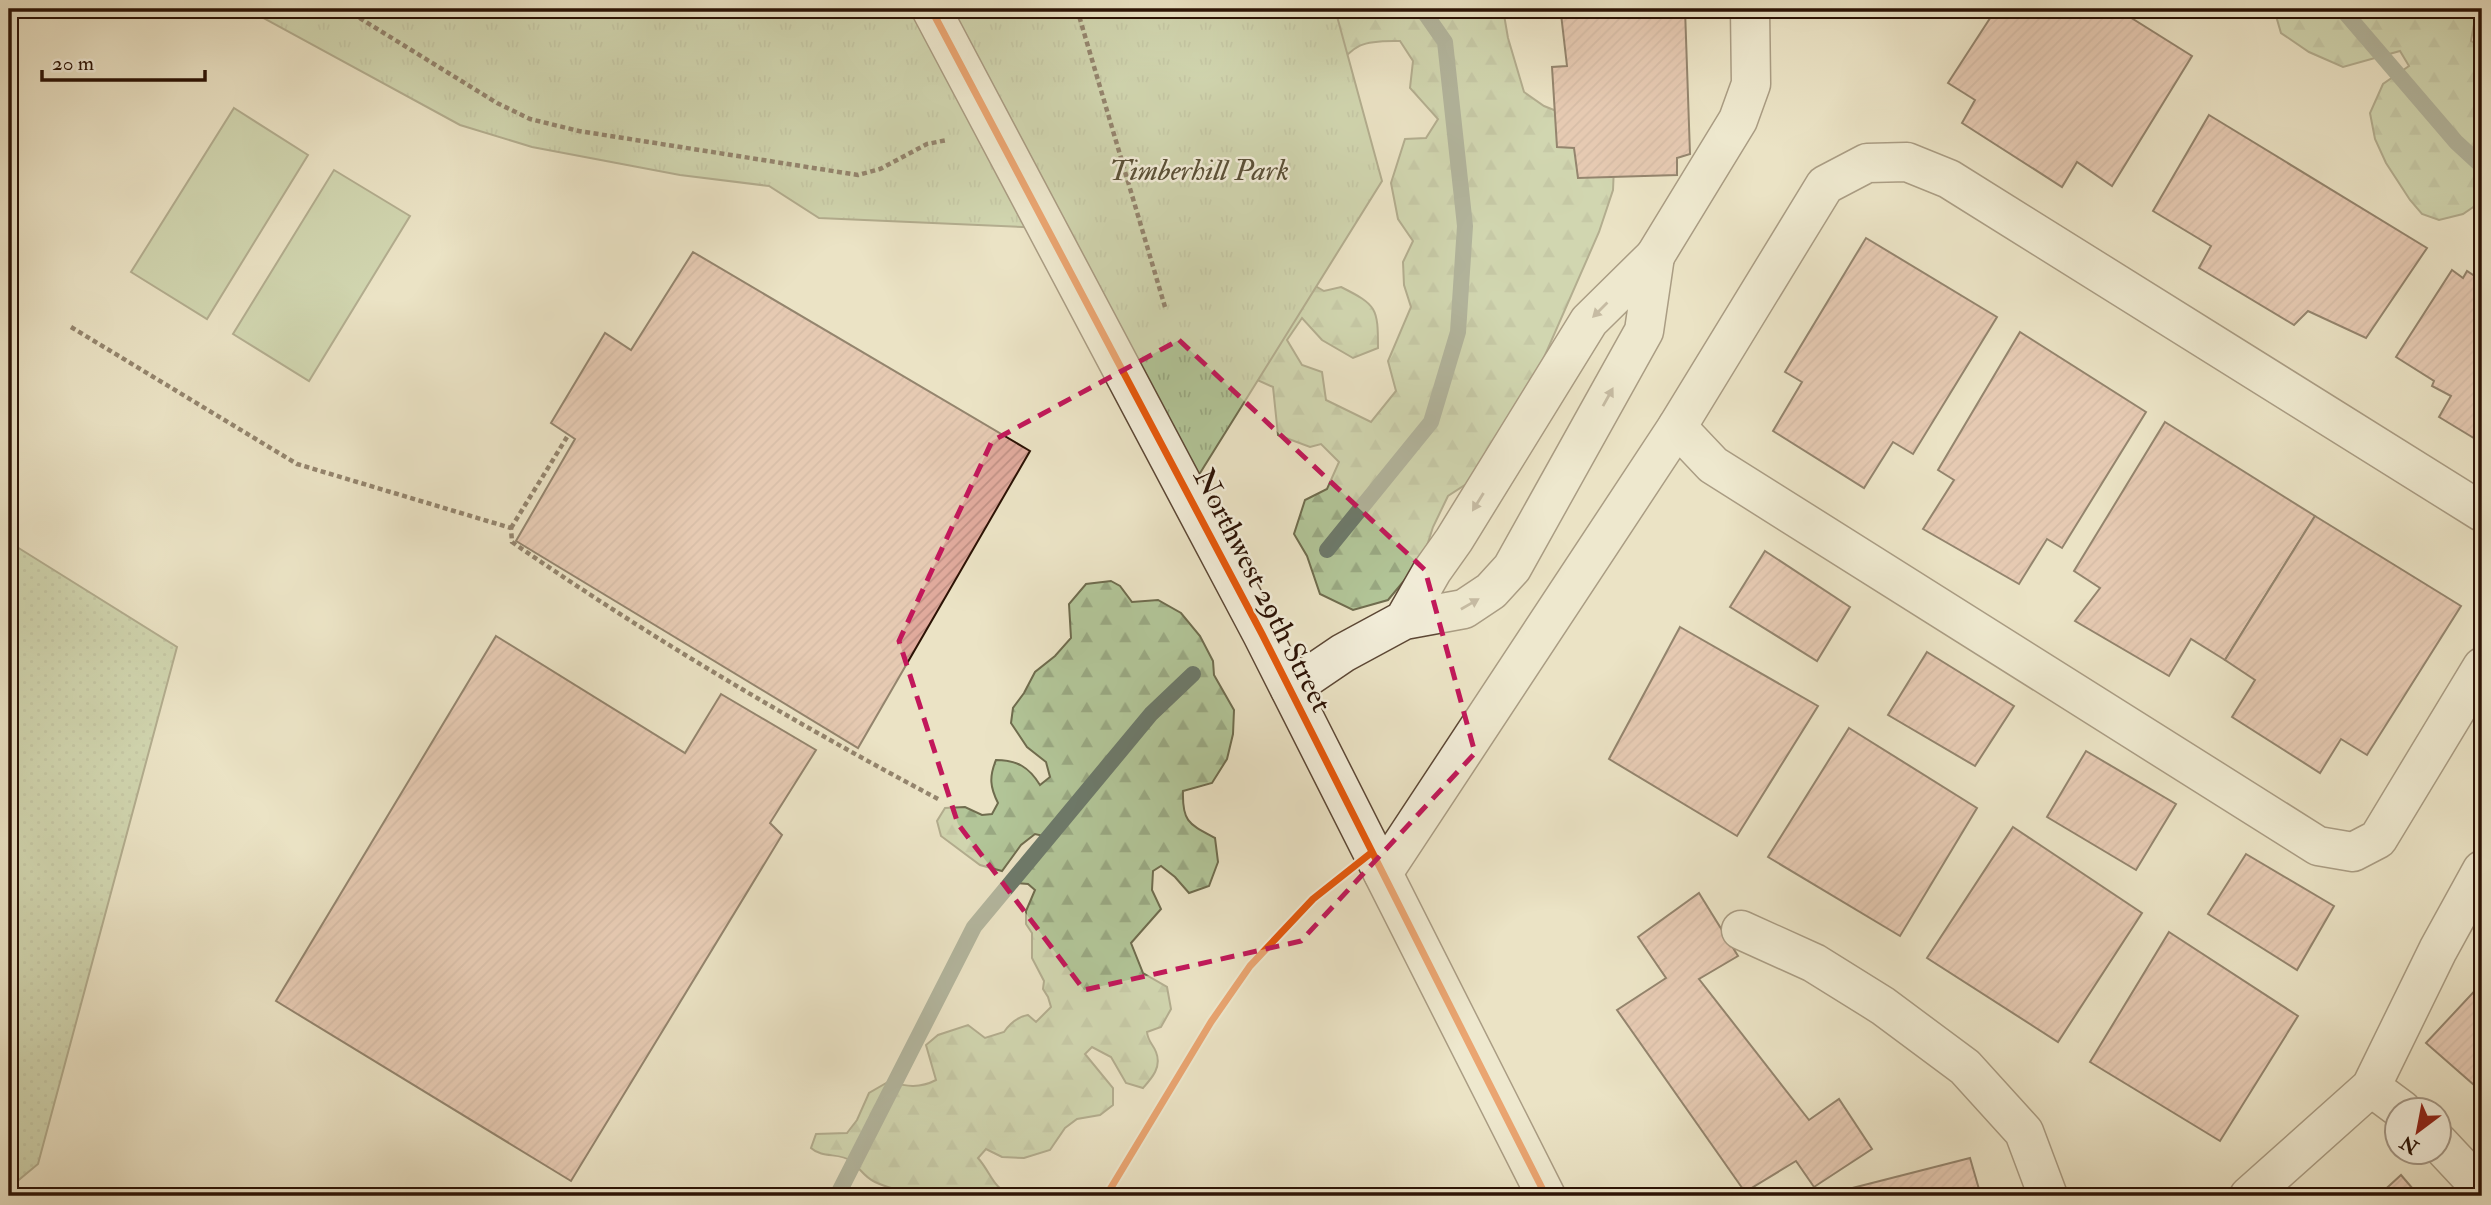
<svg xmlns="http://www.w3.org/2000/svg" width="2491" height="1205" viewBox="0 0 2491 1205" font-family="'IM FELL Double Pica',serif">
	<defs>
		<pattern id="grass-dots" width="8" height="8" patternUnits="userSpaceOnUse" patternTransform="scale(1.75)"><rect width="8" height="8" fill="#b2c598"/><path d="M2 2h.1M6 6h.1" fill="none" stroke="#99a882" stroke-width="1.8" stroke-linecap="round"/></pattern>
		<pattern id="forest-firs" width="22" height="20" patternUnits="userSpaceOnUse" patternTransform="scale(1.75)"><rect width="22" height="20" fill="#b2c598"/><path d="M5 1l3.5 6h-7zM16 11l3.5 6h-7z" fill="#99a882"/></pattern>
		<pattern id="park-tufts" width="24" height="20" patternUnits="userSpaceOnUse" patternTransform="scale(1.75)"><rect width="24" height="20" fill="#b2c598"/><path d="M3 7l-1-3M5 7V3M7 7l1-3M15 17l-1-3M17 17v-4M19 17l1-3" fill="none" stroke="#99a882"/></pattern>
		<pattern id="building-hatch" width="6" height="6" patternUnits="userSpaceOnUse" patternTransform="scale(1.75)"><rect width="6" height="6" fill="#e0aa9c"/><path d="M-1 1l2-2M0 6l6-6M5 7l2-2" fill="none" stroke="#c09185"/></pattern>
	</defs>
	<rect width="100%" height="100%" fill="#ebe3c5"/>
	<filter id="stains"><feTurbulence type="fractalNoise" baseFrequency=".00286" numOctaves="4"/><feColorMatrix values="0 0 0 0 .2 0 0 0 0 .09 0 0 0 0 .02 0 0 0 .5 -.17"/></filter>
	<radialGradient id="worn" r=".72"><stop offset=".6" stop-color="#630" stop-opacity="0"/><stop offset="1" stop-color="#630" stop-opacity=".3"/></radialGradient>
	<path fill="url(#grass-dots)" stroke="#6f6c4e" stroke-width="2" d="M9,542L177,647L38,1164L9,1188Z"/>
	<g fill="url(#forest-firs)" stroke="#6f6c4e" stroke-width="2">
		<path d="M1274,9H1503L1508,38L1524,92L1544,106L1589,124L1614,166L1613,190L1599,232L1528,394L1474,479L1448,496L1433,527L1423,558L1388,600L1353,610L1320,594L1307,556L1294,534L1305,500L1327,489L1339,462L1321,444L1310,447L1278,435L1273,387L1244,374L1296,275L1324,291L1341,287C1377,305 1378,308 1378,348L1353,358L1322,340L1302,318L1287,340L1302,365L1322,372L1326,400L1371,422L1396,391L1388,361L1411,307L1404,285L1403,262L1413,241L1398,219L1391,183L1405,139L1426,138L1438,119L1410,88L1413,61L1400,41C1355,40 1355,46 1326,78Z"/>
		<path d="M2274,9H2471L2476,13L2471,41L2482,47V201L2463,214L2439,220L2422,214L2410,200L2386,163L2375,139L2370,113L2383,84L2409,66L2400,51L2343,67L2309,52L2281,33Z"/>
		<path d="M1111,581L1120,586L1132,602L1158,600L1181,613L1200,636L1213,661L1214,675L1234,710L1233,734L1227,759L1212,783L1183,791C1182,822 1189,824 1215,838L1218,862L1209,886L1189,893L1175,877L1161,866L1153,871L1152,890L1161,909L1131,943L1143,973L1167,987L1171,1009L1161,1027L1147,1032C1148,1042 1153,1044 1156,1052C1162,1067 1152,1078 1143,1088L1126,1083L1111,1057L1092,1047L1085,1054L1113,1088V1105L1100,1115L1077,1119L1065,1128L1050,1150L1024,1158L1002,1157L986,1149L978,1158C992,1174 992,1188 1013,1196C971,1196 913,1200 875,1182C864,1177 860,1168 851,1161C839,1152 823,1159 811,1148L816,1134L847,1133L857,1120L869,1093L888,1082C906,1086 919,1089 936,1080L926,1045L938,1035L968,1025L985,1038L1004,1032C1010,1023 1017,1017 1028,1015L1036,1022L1051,1007L1048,997L1043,989L1044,981L1032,958V933L1026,924V911L1035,890L1028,884L1016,883L1011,878L1014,872H1027L1048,845L1044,836L1035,834L1021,845L1002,871L980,865L941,836L937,821L945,808L965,807L982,815L992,814L998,803C990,787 989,777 996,760C1017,760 1029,767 1040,785L1050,777L1046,762L1027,747L1011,723L1013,708L1024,693L1035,672L1055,656L1071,638L1069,604L1086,584Z"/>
	</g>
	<path fill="url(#park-tufts)" stroke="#6f6c4e" stroke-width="2" d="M247,9H1335L1382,181L1187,494L1046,228L819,218L769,186L680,175L532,147L460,125Z"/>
	<g fill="#b2c598" stroke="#6f6c4e" stroke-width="2">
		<path d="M234,108L308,155L207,319L131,272Z"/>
		<path d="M334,170L410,216L309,381L233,334Z"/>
	</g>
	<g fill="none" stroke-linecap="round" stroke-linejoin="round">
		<g stroke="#6d7a6b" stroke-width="16">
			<path d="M2342,9L2456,142L2482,166"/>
			<path d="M1327,550L1431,422L1458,332L1465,226L1445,42L1422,9"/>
			<path d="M837,1196L974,927L1151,714L1193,674"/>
		</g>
	</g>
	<g fill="url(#building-hatch)" stroke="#2c1305" stroke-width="2">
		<path d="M1547,9H1685L1690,154L1677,158V175L1578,178L1574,148L1557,147L1552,67L1567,66L1561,14L1547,11Z"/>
		<path d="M1996,9H2117L2192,56L2112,186L2077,162L2062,187L1962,123L1975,100L1948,83Z"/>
		<path d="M2209,115L2427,248L2366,338L2308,311L2294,325L2199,268L2211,246L2153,211Z"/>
		<path d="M1866,238L1997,317L1913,454L1893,442L1864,488L1773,431L1802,382L1785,372Z"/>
		<path d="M693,252L1030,451L858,748L516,541L575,439L551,423L605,333L631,350Z"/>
		<path d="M2452,270L2463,278L2467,271L2482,281V443L2439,417L2451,396L2432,386L2434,381L2396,357Z"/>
		<path d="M2020,332L2146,412L2062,548L2047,539L2019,584L1923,529L1954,480L1938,470Z"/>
		<path d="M2165,422L2315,516L2225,660L2191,639L2169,676L2075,621L2100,588L2074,571Z"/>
		<path d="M2315,516L2461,606L2367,755L2341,739L2320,773L2232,717L2255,680L2225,660Z"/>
		<path d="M1765,551L1850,607L1817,661L1730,607Z"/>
		<path d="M1680,627L1818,706L1737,836L1609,759Z"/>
		<path d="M496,636L685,753L721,694L816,750L770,823L782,835L571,1181L276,1001Z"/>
		<path d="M1927,652L2014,706L1975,766L1888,715Z"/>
		<path d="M1849,728L1977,808L1900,936L1768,857Z"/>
		<path d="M2086,751L2176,804L2136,870L2047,817Z"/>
		<path d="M2013,827L2142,913L2058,1042L1927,958Z"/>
		<path d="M2246,854L2334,906L2297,970L2208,914Z"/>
		<path d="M1699,893L1738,956L1699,979L1809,1120L1839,1099L1872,1149L1814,1187L1796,1161L1745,1192L1617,1010L1666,978L1638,937Z"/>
		<path d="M2169,932L2298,1016L2220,1141L2090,1062Z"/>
		<path d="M2482,983V1092L2426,1043Z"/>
		<path d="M1970,1158L1981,1196H1821Z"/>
		<path d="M2401,1175L2419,1196H2378Z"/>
	</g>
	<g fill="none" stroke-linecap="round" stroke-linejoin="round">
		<defs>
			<g id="minor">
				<path d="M931,9L1262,634L1546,1196"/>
				<path d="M1655,256L1738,120L1751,84L1750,9"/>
				<path d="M1677,427L1713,465L2318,846L2353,852L2378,839L2482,667"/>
				<path d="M1290,689L1343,653L1404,620L1464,609L1491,591L1512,568L1644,331L1655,256L1589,321L1454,540L1432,571L1404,620"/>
				<path d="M1383,873L1677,427L1825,185L1867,163L1907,162L1949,179L2482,512"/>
				<path d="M1741,930L1814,963L1883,1006L1965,1067L2024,1132L2048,1196"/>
				<path d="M2371,1087L2402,1110"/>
				<path d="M2438,1142L2482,1189"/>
				<path d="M2249,1196L2371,1087L2438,950L2482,870"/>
			</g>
		</defs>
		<use href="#minor" stroke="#5c4735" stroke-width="41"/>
		<g stroke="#2c1305" stroke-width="4.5" stroke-dasharray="5 3.5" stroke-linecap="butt">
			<path d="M345,9L497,103L530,119L579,131L858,175L880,169L927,144L947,140"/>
			<path d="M1077,9L1165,307"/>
			<path d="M71,327L297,464L511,528L512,542C649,637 793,722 940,800"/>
			<path d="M511,528L567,437"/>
		</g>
		<use href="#minor" stroke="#f2edd9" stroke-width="38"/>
		<defs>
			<g id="cycleway">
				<path d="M931,9L1262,634L1546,1196"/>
				<path d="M1106,1196L1211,1022L1250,966L1313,899L1371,853"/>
			</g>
		</defs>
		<use href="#cycleway" stroke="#f2edd9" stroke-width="11"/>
		<use href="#cycleway" stroke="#e8590c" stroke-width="7"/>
	</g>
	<defs><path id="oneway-solid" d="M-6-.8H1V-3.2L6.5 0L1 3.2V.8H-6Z" transform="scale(1.75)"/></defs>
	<g fill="#998b7a">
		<use href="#oneway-solid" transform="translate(1600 310) rotate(135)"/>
		<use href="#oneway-solid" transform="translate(1608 397) rotate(-61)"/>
		<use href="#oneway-solid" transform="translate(1478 502) rotate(122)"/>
		<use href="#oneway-solid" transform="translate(1470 604) rotate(-30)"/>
	</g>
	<path d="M0 0H2491V1205H0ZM1179,340L1425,570L1475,753L1301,941L1084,990L958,824L899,641L992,441Z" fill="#ebe3c5" fill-opacity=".55" fill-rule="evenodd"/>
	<path fill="none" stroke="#c2185b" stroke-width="5" stroke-dasharray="14 9" stroke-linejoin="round" d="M1179,340L1425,570L1475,753L1301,941L1084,990L958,824L899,641L992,441Z"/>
	<g text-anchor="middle" stroke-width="5" stroke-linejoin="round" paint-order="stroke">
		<g font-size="30" font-style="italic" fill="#5b5138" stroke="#f2edd9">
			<text x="1199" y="180">Timberhill Park</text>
		</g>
		<g font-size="30" fill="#2c1305" stroke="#f2edd9">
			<text transform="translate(1263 590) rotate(63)" y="10">Northwest 29th Street</text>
		</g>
	</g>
	<rect width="2491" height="1205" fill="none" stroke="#ebe3c5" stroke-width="35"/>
	<rect x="10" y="10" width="2470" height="1184" fill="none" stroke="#2c1305" stroke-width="3.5"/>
	<rect x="18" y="18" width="2456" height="1170" fill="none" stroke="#2c1305" stroke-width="2"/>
	<g transform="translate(2418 1131) rotate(212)"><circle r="33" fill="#f2edd9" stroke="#a39684" stroke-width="2"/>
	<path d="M0-5L12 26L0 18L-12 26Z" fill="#8f2418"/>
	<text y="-10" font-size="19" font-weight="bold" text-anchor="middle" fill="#2c1305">N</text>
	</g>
	<path d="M42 70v10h163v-10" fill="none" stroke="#2c1305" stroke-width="3.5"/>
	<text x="52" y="70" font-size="21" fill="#2c1305" stroke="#f2edd9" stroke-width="5" paint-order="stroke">20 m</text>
	<rect width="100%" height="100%" filter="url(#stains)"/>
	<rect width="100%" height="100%" fill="url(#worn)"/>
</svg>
